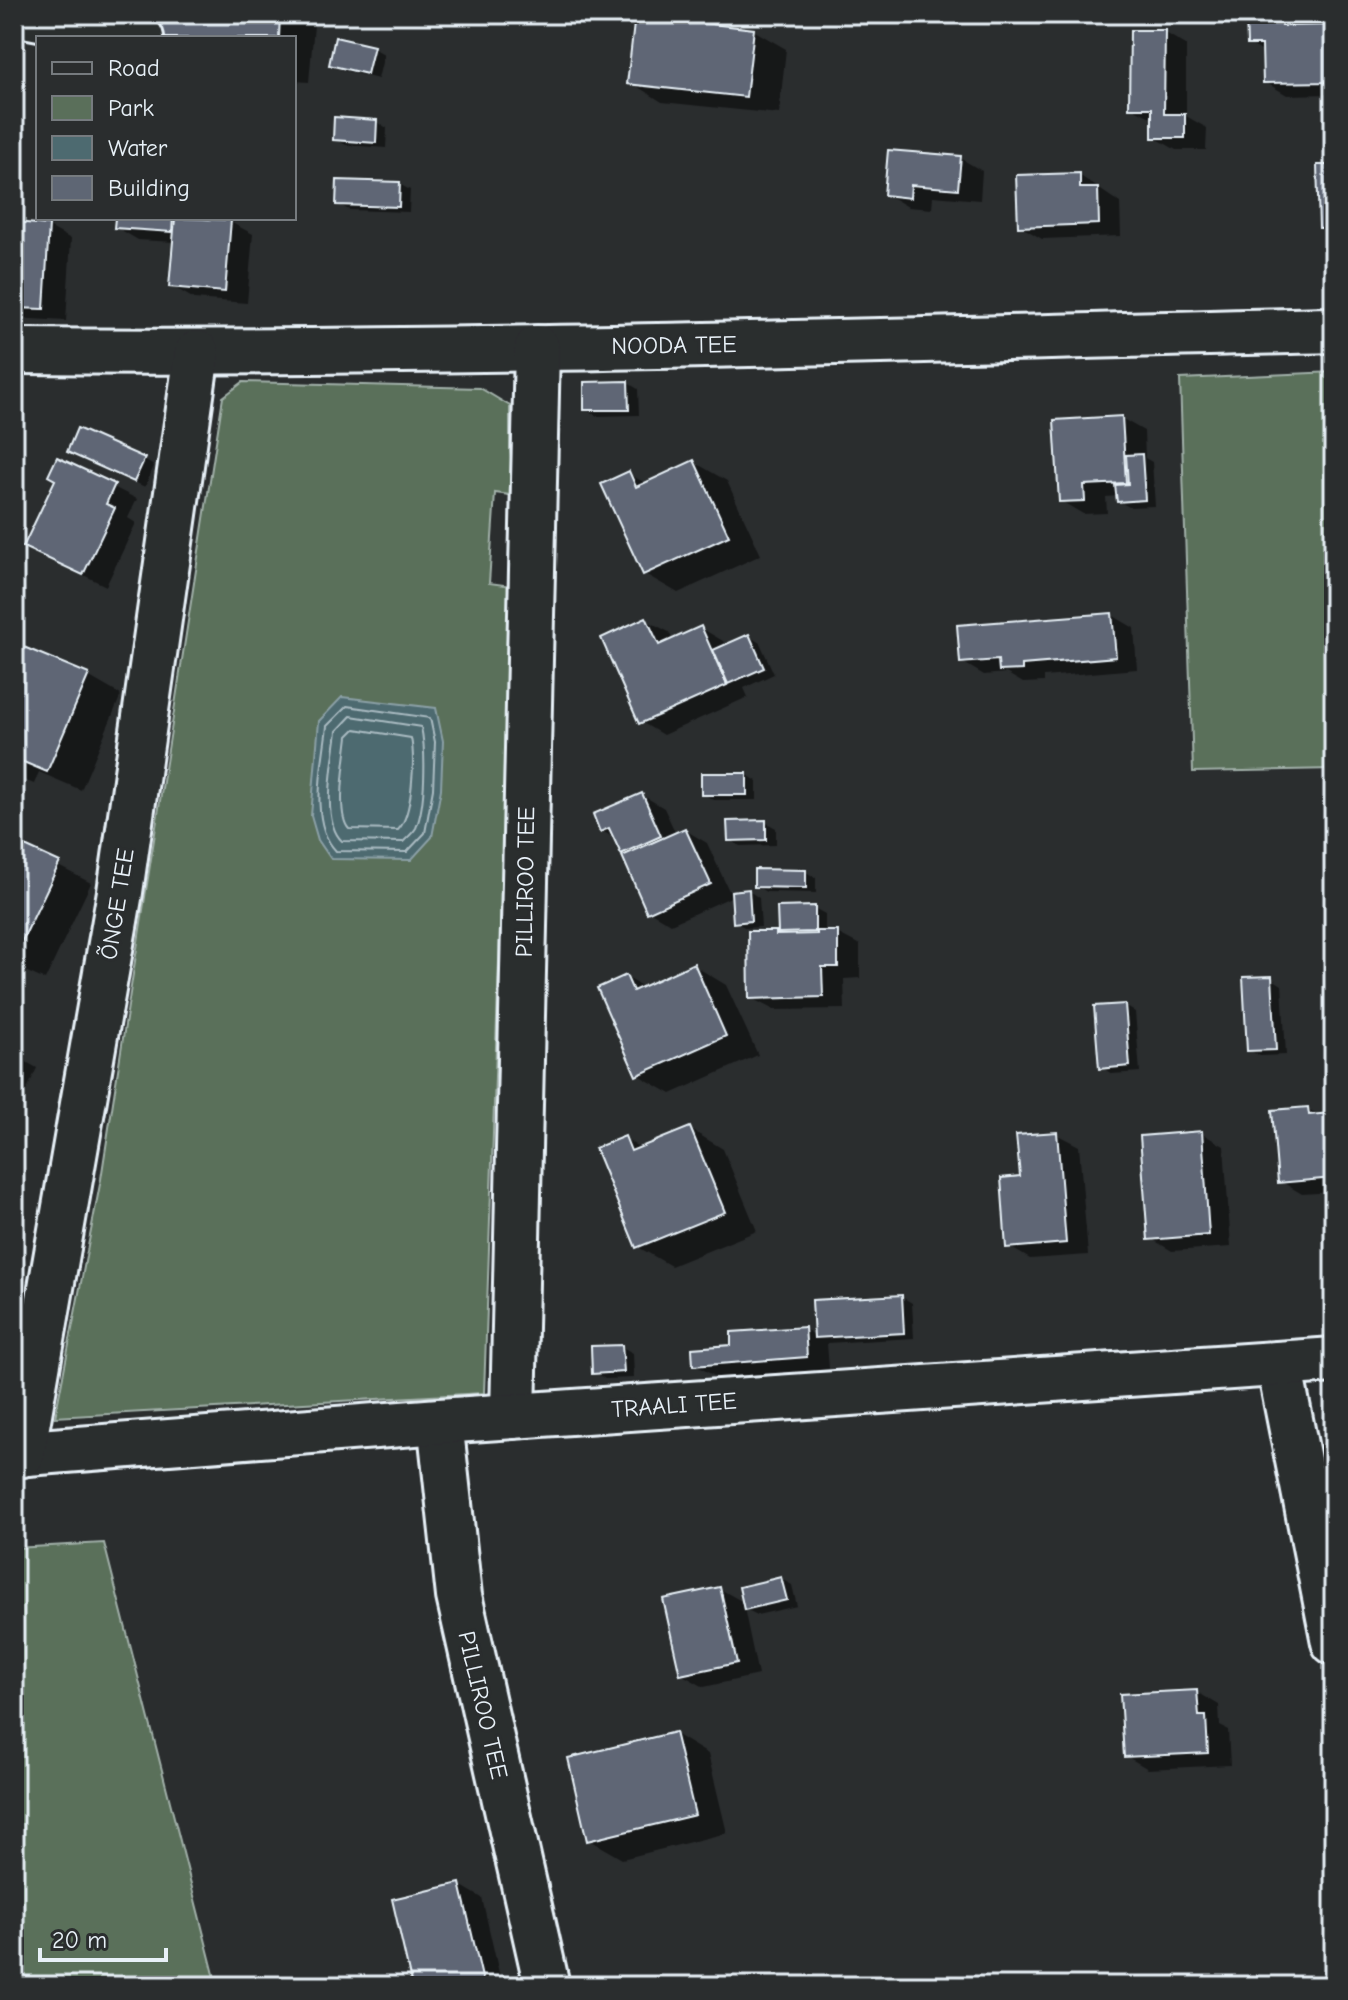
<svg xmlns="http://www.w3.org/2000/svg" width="1348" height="2000" viewBox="0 0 1348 2000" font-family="'Comic Neue',sans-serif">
	<rect width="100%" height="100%" fill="#2a2d2e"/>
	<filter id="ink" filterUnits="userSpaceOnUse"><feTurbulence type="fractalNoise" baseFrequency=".0125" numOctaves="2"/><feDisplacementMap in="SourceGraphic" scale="16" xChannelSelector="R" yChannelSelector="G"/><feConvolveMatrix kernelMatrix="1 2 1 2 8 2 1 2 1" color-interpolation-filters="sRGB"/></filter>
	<g filter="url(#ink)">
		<g fill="#5a6f5a" stroke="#a1b0a9" stroke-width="2">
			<path d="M1334,372V769L1193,772L1180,379Z"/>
			<path d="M243,382L480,388L510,406V451L517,496L495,493L489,583L512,586L484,1393L55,1417L101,1179L223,397Z"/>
			<path d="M104,1543L217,1986H14V1548Z"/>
		</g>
		<path fill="#4d6a70" stroke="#8ba0a6" stroke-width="2" d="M342,697L436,708L443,741L441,789L432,837L411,860L331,859L318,840L311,816L319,721Z"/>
		<g fill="#0007">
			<path d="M147,14H315L309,82L294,81V38H154L156,19Z"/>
			<path d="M641,14H679L678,22L753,30L786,49L779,114L662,102L630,82L650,19Z"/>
			<path d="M1248,14H1295L1303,18V27L1334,28V94L1287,95L1265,82V53L1249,44Z"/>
			<path d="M1164,32L1186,45V116L1207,128L1206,150H1176L1154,137V119L1131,107Z"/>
			<path d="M373,48L384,54L378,79L342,70L331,64Z"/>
			<path d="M14,83L21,87L19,124L14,123Z"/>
			<path d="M377,122L387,128L386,148L346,145L335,139Z"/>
			<path d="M960,158L982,171L980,200L933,196L932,209L908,207L886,194Z"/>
			<path d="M1334,167V235L1321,227Z"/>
			<path d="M1079,175L1120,203L1121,236L1042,239L1020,226Z"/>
			<path d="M399,184L410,190L409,212L349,210L338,204Z"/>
			<path d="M117,218H213V220L230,222L253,234L247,303L194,299L172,286L175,242L138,240L116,227Z"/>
			<path d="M14,224L49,227L71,239L66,321L14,318Z"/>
			<path d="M628,383L638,389L639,415L597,416L586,409Z"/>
			<path d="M1121,418L1144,431L1145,458L1152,462L1155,506L1129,507L1118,501V496L1106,497L1107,513L1083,514L1061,501Z"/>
			<path d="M80,457L144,460L154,466L145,487Z"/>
			<path d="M58,459L137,499L128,518L136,523L106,586L26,547L58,479Z"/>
			<path d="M694,462L727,481L761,555L678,593L645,574L629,474L647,484Z"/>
			<path d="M1112,615L1134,628L1137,669L1044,677V682L1023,683L1006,673L984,675L962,662Z"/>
			<path d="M646,620L669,632L673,641L701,628L723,641L726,647L749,636L760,643L774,674L744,688L748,697L663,735L641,722Z"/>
			<path d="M14,645L88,676L121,695L81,790L39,772L34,784L14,776Z"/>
			<path d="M747,775L757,781V800H714L703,794Z"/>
			<path d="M642,795L664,808L676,834L685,830L707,843L730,893L749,891L759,898L761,927L746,928L735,922L733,896L671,924L649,911L628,856L622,852L616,839L602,831Z"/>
			<path d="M765,822L776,828V845L740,846L730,840Z"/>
			<path d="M14,843L91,883L45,980L14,966Z"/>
			<path d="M806,872L816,878V893L766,892L756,886Z"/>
			<path d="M814,908L825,914V933H837L860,945V978L844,979L845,1009L774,1010L751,998L775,933L780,936L779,909Z"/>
			<path d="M693,965L726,985L758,1055L671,1094L638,1075L626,977L645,988Z"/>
			<path d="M1271,978L1282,985L1286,1055L1260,1056L1249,1050Z"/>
			<path d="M1125,1006L1135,1012L1140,1072L1112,1074L1101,1067Z"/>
			<path d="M14,1055L37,1068L14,1117Z"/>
			<path d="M1334,1092V1192L1302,1194L1280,1181L1308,1109L1321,1116L1333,1115Z"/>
			<path d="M690,1129L723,1149L757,1231L671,1266L638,1247L625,1139L642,1149Z"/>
			<path d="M1201,1133L1224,1146L1231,1247L1172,1251L1150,1238Z"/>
			<path d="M1056,1134L1079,1146L1088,1255L1030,1259L1008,1246L1022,1178Z"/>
			<path d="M14,1248L27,1256L14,1282Z"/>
			<path d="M902,1297L912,1303L914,1338L827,1343L829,1369L718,1378L695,1365L805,1329L816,1336Z"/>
			<path d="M622,1347L633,1353L634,1378L605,1379L594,1372Z"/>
			<path d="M781,1579L792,1585L797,1606L757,1615L744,1608L758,1675L704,1687L681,1674L720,1589L745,1603Z"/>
			<path d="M1197,1692L1219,1705L1220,1726L1228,1730L1230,1765L1148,1769L1126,1756Z"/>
			<path d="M675,1734L708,1754L727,1833L622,1859L589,1840Z"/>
			<path d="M460,1885L482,1898L502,1986H414Z"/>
		</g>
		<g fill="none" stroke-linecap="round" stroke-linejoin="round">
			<g stroke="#aabbc2" stroke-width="2">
				<path d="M347,706L430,718L435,742L433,789L425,833L407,852L336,851C308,822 323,763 327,726Z"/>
				<path d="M351,716L421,727C426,750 426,805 416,828C413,833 407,838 403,842L342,841C320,821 334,759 337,731Z"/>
				<path d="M355,729L411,738C415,758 413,815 398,830L349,829C335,815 346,757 348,736Z"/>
			</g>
		</g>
		<g fill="#5e6674" stroke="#e8f1f8" stroke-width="2">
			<path d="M154,14H280L279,38H152Z"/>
			<path d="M1246,14H1281L1282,26L1333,25L1334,82L1263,83L1262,45H1247Z"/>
			<path d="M635,15L754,29L746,97L627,84Z"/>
			<path d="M1130,30H1165L1164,114H1185V138H1152V108H1129Z"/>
			<path d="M335,37L374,46L367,74L329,65Z"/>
			<path d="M334,117L377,120L376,143L333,140Z"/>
			<path d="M888,150L961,156L958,189L911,185L910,198L884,195Z"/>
			<path d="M1317,165H1334V228H1319Z"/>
			<path d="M1080,173V188H1098L1099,224L1018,227L1016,175Z"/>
			<path d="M337,180L400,182L399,207L336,205Z"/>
			<path d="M115,218H173L172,232L114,228Z"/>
			<path d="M175,218L231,220L225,292L169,287Z"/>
			<path d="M14,222L49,225L44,309L14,308Z"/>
			<path d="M628,381L629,410H584V382Z"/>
			<path d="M1122,416L1126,483L1084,485L1085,501L1059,502L1054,420Z"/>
			<path d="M77,428L145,458L134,482L67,452Z"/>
			<path d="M1142,454L1145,500L1117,502L1115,485L1128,484L1126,455Z"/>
			<path d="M57,457L115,484L106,504L115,508L83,575L23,547L55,480L48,476Z"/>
			<path d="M694,460L729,536L643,575L601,484L629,471L636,487Z"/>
			<path d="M1112,613L1116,657L1022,665V670L999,671L998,660L960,663L957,625Z"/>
			<path d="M646,617L659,645L701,626L727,685L639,724L601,638Z"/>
			<path d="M749,634L764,668L728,684L713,650Z"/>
			<path d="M14,643L89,674L47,772L14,758Z"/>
			<rect x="701" y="773" width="46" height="22"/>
			<path d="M642,793L661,836L621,854L609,828L600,832L593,814Z"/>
			<path d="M766,820V840L728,841L727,821Z"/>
			<path d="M685,828L711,884L647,913L622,856Z"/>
			<path d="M14,841L60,862L14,958Z"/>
			<path d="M754,869L806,870V888L754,887Z"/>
			<path d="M749,889L751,921L733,923L731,891Z"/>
			<path d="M815,906V932L778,933L777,907Z"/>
			<path d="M748,931H776V935L817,934V931H838V967H822L823,997L749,999Z"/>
			<path d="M694,963L726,1036L636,1076L597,988L626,975L633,991Z"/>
			<path d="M1272,976L1276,1050L1247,1051L1243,977Z"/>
			<path d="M1125,1004L1130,1066L1099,1069L1094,1006Z"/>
			<path d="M1329,1090H1334V1178L1278,1183L1272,1110L1308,1107L1309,1115L1331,1113Z"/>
			<path d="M690,1127L725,1212L636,1248L595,1148L625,1136L631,1151Z"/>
			<path d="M1202,1131L1209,1235L1148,1240L1140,1136Z"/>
			<path d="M1057,1132L1066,1243L1006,1248L1001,1178L1020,1176L1016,1135Z"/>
			<path d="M902,1295L904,1333L814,1338L812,1300Z"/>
			<path d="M805,1327L807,1357L693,1366L692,1348L731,1345V1332Z"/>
			<path d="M622,1345L624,1372L592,1374L591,1346Z"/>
			<path d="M781,1577L787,1600L744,1610L739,1587Z"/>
			<path d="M720,1587L737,1663L680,1675L663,1599Z"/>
			<path d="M1197,1690L1199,1716H1206L1208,1753L1124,1757L1120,1694Z"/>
			<path d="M675,1732L695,1815L587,1841L568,1758Z"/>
			<path d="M460,1883L484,1986H412L392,1899Z"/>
		</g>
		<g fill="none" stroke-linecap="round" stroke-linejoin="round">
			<defs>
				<g id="minor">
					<path d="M19,14L141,38"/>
					<path d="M14,351C454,355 894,340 1334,330"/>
					<path d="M1279,1364L1334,1642"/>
					<path d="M513,1416L537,348"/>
					<path d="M440,1421L459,1596L547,1986"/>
					<path d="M14,1454L440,1421L1334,1360"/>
					<path d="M22,1454L120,892L197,353"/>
				</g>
			</defs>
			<use href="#minor" stroke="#e8f1f8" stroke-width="50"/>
			<use href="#minor" stroke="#2a2d2e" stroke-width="44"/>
		</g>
	</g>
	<g text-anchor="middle" stroke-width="6" stroke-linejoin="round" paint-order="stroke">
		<g font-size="24" fill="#e8f1f8" stroke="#2a2d2e">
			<text transform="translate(674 345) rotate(-1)" y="8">NOODA TEE</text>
			<text transform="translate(525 882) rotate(-89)" y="8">PILLIROO TEE</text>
			<text transform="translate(117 904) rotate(-81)" y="8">ÕNGE TEE</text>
			<text transform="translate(674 1405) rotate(-4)" y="8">TRAALI TEE</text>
			<text transform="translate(483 1705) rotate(77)" y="8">PILLIROO TEE</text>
		</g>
	</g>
	<rect width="1348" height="2000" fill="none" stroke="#2a2d2e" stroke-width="48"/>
	<rect x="24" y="24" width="1300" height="1952" fill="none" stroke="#e8f1f8" stroke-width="3" filter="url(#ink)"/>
	<rect x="36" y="36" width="260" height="184" fill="#2a2d2e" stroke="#767b7f" stroke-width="2"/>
	<rect x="52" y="62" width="40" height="12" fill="#2a2d2e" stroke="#767b7f" stroke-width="2"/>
	<text x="108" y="76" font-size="24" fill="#e8f1f8">Road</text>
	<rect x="52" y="96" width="40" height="24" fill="#5a6f5a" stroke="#767b7f" stroke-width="2"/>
	<text x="108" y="116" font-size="24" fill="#e8f1f8">Park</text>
	<rect x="52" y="136" width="40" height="24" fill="#4d6a70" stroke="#767b7f" stroke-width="2"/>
	<text x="108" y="156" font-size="24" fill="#e8f1f8">Water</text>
	<rect x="52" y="176" width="40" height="24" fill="#5e6674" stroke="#767b7f" stroke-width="2"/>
	<text x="108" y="196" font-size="24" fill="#e8f1f8">Building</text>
	<path d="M40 1948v12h126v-12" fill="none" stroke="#e8f1f8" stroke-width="4"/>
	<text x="52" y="1948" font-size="24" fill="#e8f1f8" stroke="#2a2d2e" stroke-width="6" paint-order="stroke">20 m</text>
</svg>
